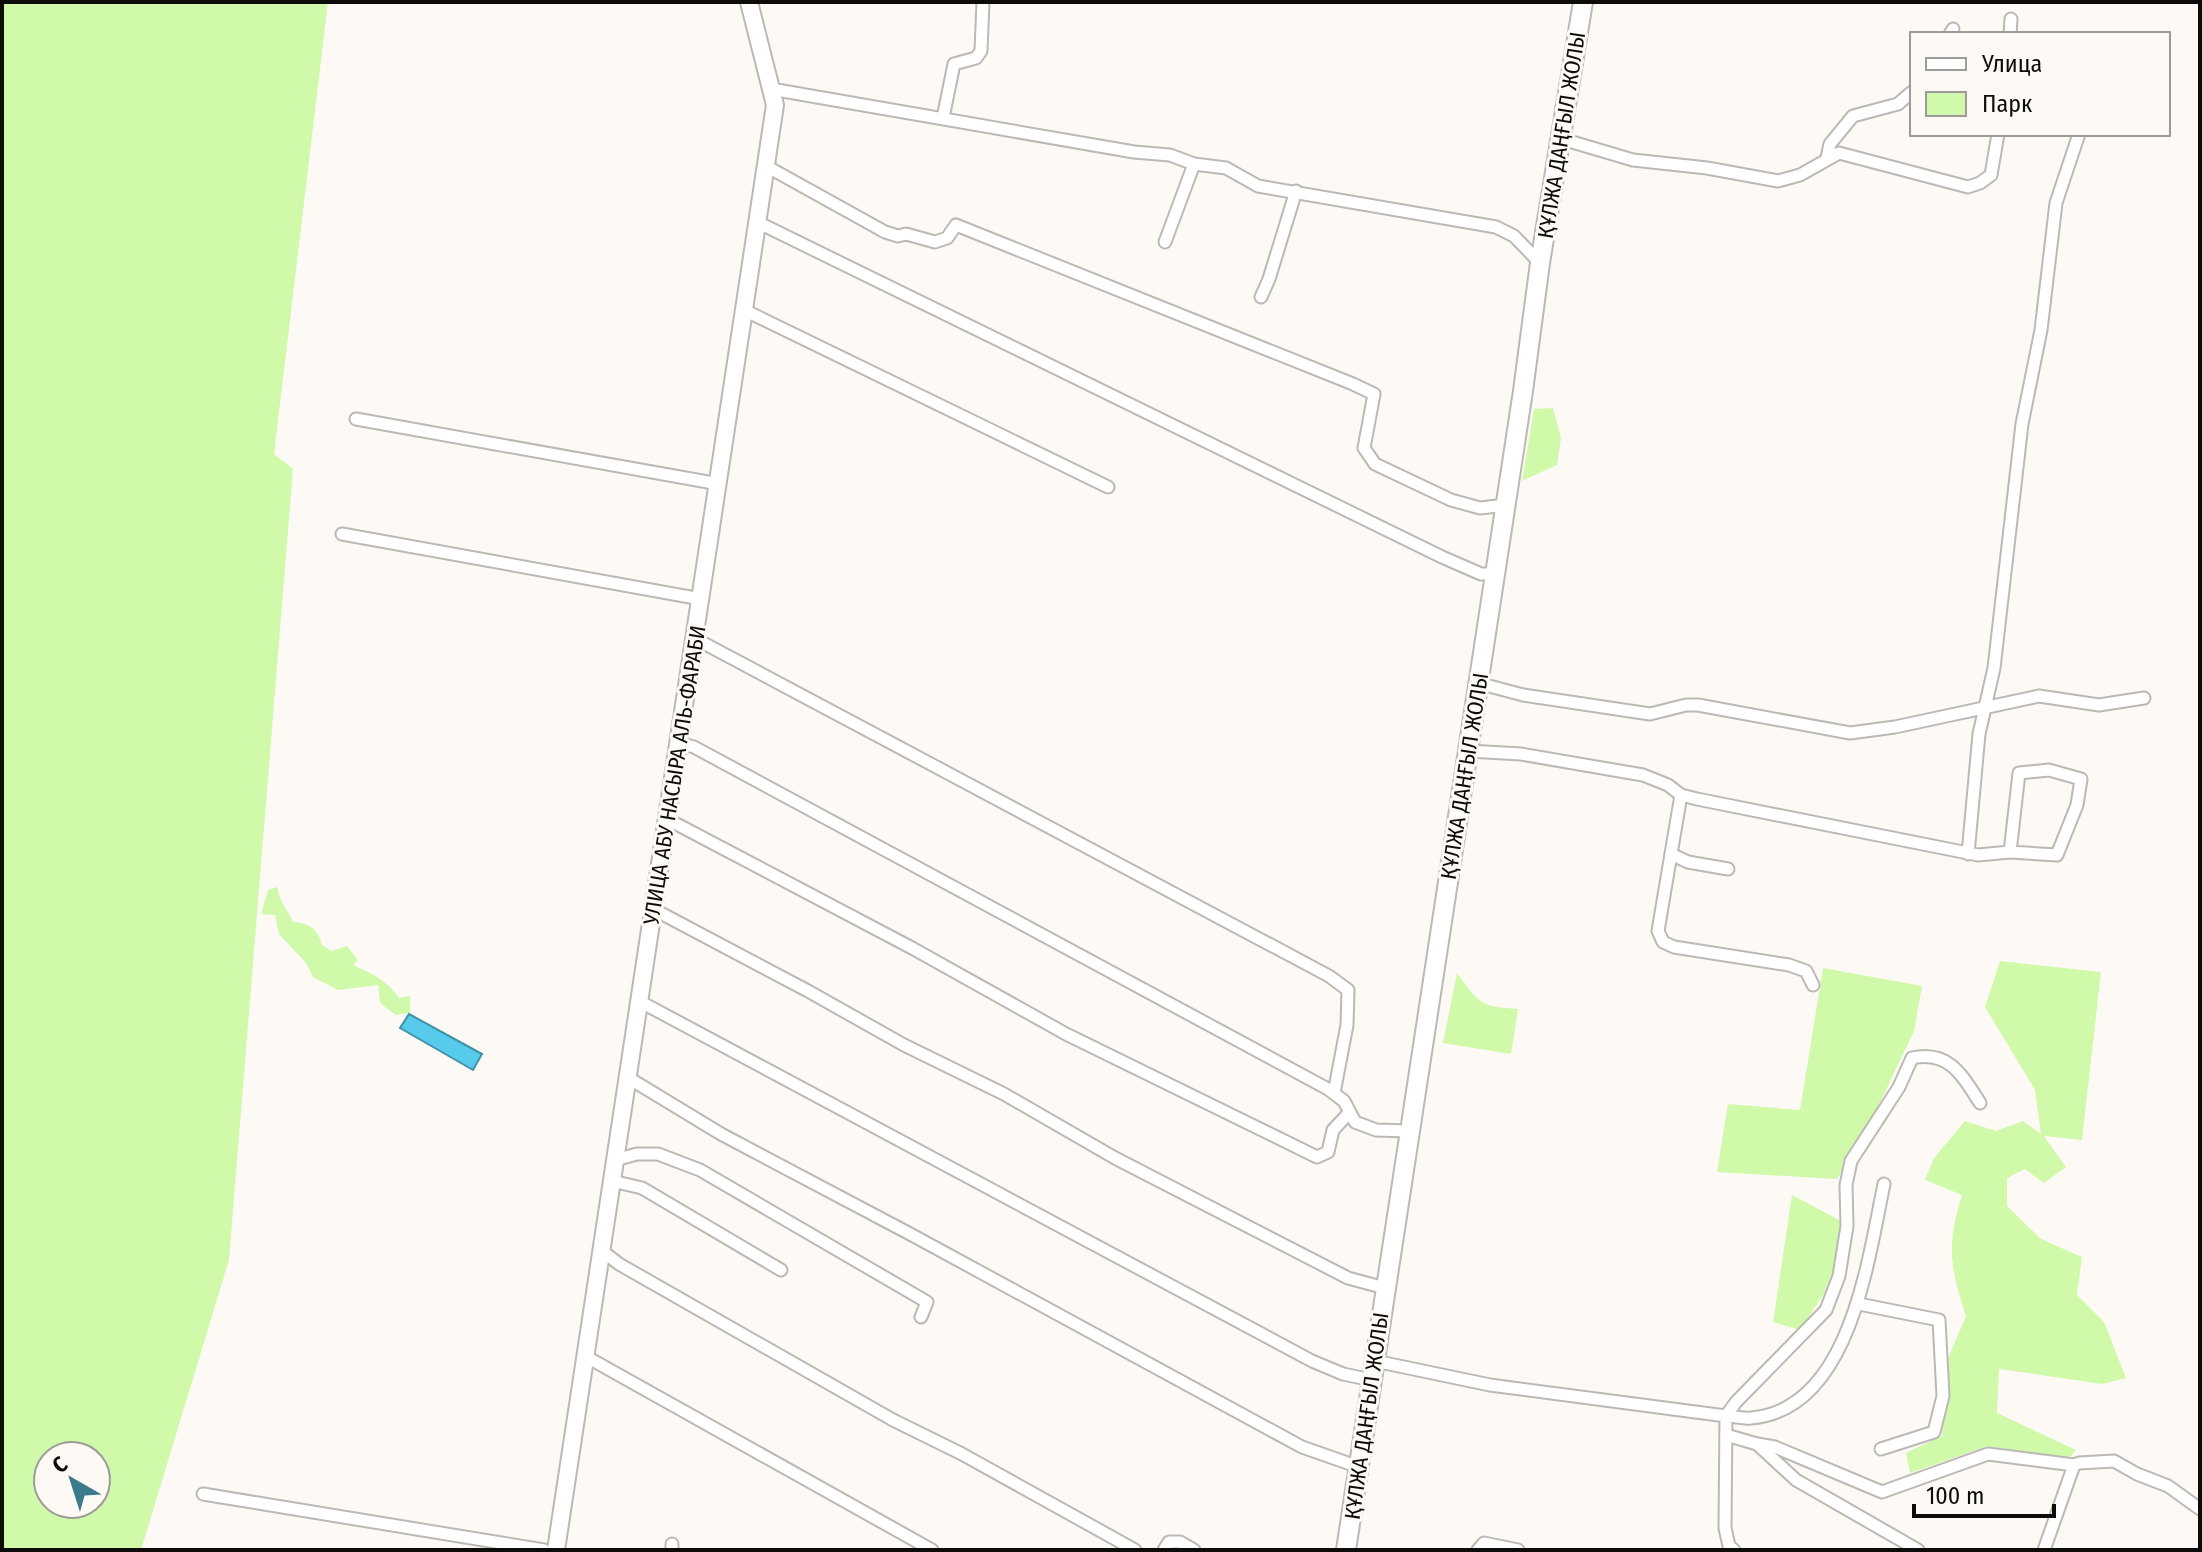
<svg xmlns="http://www.w3.org/2000/svg" width="2202" height="1552" viewBox="0 0 2202 1552" font-family="'Fira Sans Condensed',sans-serif">
	<rect width="100%" height="100%" fill="#fdfaf6"/>
	<g fill="#d1f9aa" fill-rule="evenodd">
		<path d="M2,2H328L274,454L293,469L229,1260L141,1550H2ZM96,1456V1504H48V1456Z"/>
		<path d="M1553,408L1561,438L1557,465L1522,481L1534,409Z"/>
		<path d="M277,887C281,905 286,906 293,922C309,923 318,929 322,945L332,951L347,946L358,960L353,965C371,973 388,981 399,998L410,996V1013L396,1015L380,1003L378,985L338,990L313,977L306,963L279,934L275,915L261,914L268,890Z"/>
		<path d="M2000,961L2101,972L2082,1140L2044,1136L2066,1167L2044,1183L2025,1169L2007,1178V1206L2041,1239L2082,1257L2077,1295L2104,1322L2126,1378L2102,1384L1999,1369L1997,1413L2076,1450L2068,1459L1988,1446L1910,1473L1906,1453L1942,1436L1948,1358L1966,1316C1950,1266 1946,1247 1962,1195L1925,1180L1934,1158L1965,1121L1996,1131L2023,1121L2041,1134L2035,1090L1985,1007Z"/>
		<path d="M1823,968L1922,986L1914,1031L1868,1128L1837,1179L1717,1172L1728,1104L1800,1110Z"/>
		<path d="M1457,973C1479,1003 1480,1007 1518,1009L1511,1054L1443,1043Z"/>
		<path d="M1792,1195L1841,1221L1840,1254L1823,1295L1800,1330L1773,1322Z"/>
	</g>
	<path fill="#56cbeb" stroke="#4092a8" stroke-width="2" d="M409,1014L482,1054L473,1070L400,1028Z"/>
	<g fill="none" stroke-linecap="round" stroke-linejoin="round">
		<defs>
			<g id="street">
				<path d="M1950,34L1953,29"/>
				<path d="M2010,34L2011,19"/>
				<path d="M771,89L1134,152L1170,155L1194,164L1226,168L1258,186L1496,227L1514,236L1540,263"/>
				<path d="M943,118L954,64L976,58L981,51L983,2"/>
				<path d="M1562,139L1633,160L1707,168L1778,181L1800,175L1839,153L1968,187L1980,183L1991,175L1998,134"/>
				<path d="M1827,158L1830,144L1853,116L1898,104L1912,92"/>
				<path d="M766,166L885,232L898,236L906,234L935,242L947,238L956,225L1353,384L1374,394L1364,448L1375,464L1451,500L1480,508L1506,505"/>
				<path d="M757,222L1442,557L1481,574H1495"/>
				<path d="M1165,242L1194,164"/>
				<path d="M1261,297L1269,279L1296,191"/>
				<path d="M744,310L1108,487"/>
				<path d="M356,419L719,484"/>
				<path d="M342,534L701,599"/>
				<path d="M694,638L1329,976L1348,990L1347,1025L1334,1093"/>
				<path d="M1478,683L1523,695L1650,714L1686,705H1698L1850,733L1895,727L2039,696L2099,705L2144,698"/>
				<path d="M678,743L694,747L1328,1089L1344,1101L1355,1122L1376,1130L1409,1131"/>
				<path d="M1468,751L1521,754L1643,775L1668,785L1681,795L1697,799L1978,855L2010,852L2057,855L2077,805L2081,779L2049,770L2019,773L2010,852"/>
				<path d="M1681,795L1671,854L1688,862L1728,869"/>
				<path d="M667,819L912,948L1066,1034L1317,1157L1328,1152L1333,1130L1349,1113"/>
				<path d="M1671,854L1658,931L1663,942L1674,947L1789,965L1806,971L1813,985"/>
				<path d="M1968,854L1979,734L1994,668L2022,424L2041,330L2056,203L2079,134"/>
				<path d="M653,909L808,991L904,1045L1004,1094L1115,1158L1348,1278L1385,1288"/>
				<path d="M639,1001L1312,1361L1343,1374L1372,1380"/>
				<path d="M627,1077L721,1134L912,1235L1302,1447L1359,1467"/>
				<path d="M615,1160L637,1154H658L700,1170L927,1302L921,1317"/>
				<path d="M612,1181L642,1188L781,1270"/>
				<path d="M1884,1184C1868,1260 1850,1410 1751,1418C1743,1419 1734,1416 1726,1416L1736,1402L1826,1310L1839,1276L1847,1226L1846,1185L1851,1161L1899,1087L1912,1058C1949,1050 1962,1075 1980,1103"/>
				<path d="M601,1250L619,1264L893,1420L962,1454L1135,1550"/>
				<path d="M1859,1304L1939,1320L1943,1396L1934,1432L1881,1449"/>
				<path d="M585,1356L932,1550"/>
				<path d="M1375,1361L1490,1385L1726,1416L1725,1528L1729,1546L1734,1550"/>
				<path d="M1726,1435L1757,1444L1796,1480L1918,1550"/>
				<path d="M1757,1444L1775,1447L1882,1492L1988,1454L2074,1465L2044,1550"/>
				<path d="M2074,1465L2079,1463L2114,1461L2137,1474L2168,1486L2200,1509"/>
				<path d="M203,1494L544,1550"/>
				<path d="M672,1550V1544"/>
				<path d="M1164,1550L1169,1542H1180L1194,1550"/>
				<path d="M1478,1550L1484,1543L1518,1550"/>
			</g>
			<path id="secondary" d="M556,1550L775,105L749,2"/>
			<path id="primary" d="M1346,1550L1523,391L1540,263L1583,2"/>
		</defs>
		<use href="#street" stroke="#bcb9b5" stroke-width="15"/>
		<use href="#secondary" stroke="#bcb9b5" stroke-width="20"/>
		<use href="#primary" stroke="#bcb9b5" stroke-width="22"/>
		<use href="#street" stroke="#fff" stroke-width="11"/>
		<use href="#secondary" stroke="#fff" stroke-width="16"/>
		<use href="#primary" stroke="#fff" stroke-width="18"/>
	</g>
	<g text-anchor="middle" stroke-width="6" stroke-linejoin="round" paint-order="stroke">
		<g font-size="22" fill="#0e0c0b" stroke="#fdfaf6">
			<text transform="translate(1561 135) rotate(-81)" y="8">ҚҰЛЖА ДАҢҒЫЛ ЖОЛЫ</text>
			<text transform="translate(674 775) rotate(-81)" y="8">УЛИЦА АБУ НАСЫРА АЛЬ-ФАРАБИ</text>
			<text transform="translate(1464 776) rotate(-81)" y="8">ҚҰЛЖА ДАҢҒЫЛ ЖОЛЫ</text>
			<text transform="translate(1366 1416) rotate(-82)" y="8">ҚҰЛЖА ДАҢҒЫЛ ЖОЛЫ</text>
		</g>
	</g>
	<rect width="2202" height="1552" fill="none" stroke="#0e0c0b" stroke-width="8"/>
	<rect x="1910" y="32" width="260" height="104" fill="#fdfaf6" stroke="#9d9b98" stroke-width="2"/>
	<rect x="1926" y="58" width="40" height="12" fill="#ffffff" stroke="#9d9b98" stroke-width="2"/>
	<text x="1982" y="72" font-size="24" fill="#0e0c0b">Улица</text>
	<rect x="1926" y="92" width="40" height="24" fill="#d1f9aa" stroke="#9d9b98" stroke-width="2"/>
	<text x="1982" y="112" font-size="24" fill="#0e0c0b">Парк</text>
	<g transform="translate(72 1480) rotate(321)"><circle r="38" fill="#fdfaf6" stroke="#9d9b98" stroke-width="2"/>
	<path d="M0-6L14 30L0 20L-14 30Z" fill="#397b8d"/>
	<text y="-12" font-size="22" font-weight="bold" text-anchor="middle" fill="#0e0c0b">С</text>
	</g>
	<path d="M1914 1504v12h140v-12" fill="none" stroke="#0e0c0b" stroke-width="4"/>
	<text x="1926" y="1504" font-size="24" fill="#0e0c0b" stroke="#fdfaf6" stroke-width="6" paint-order="stroke">100 m</text>
</svg>
